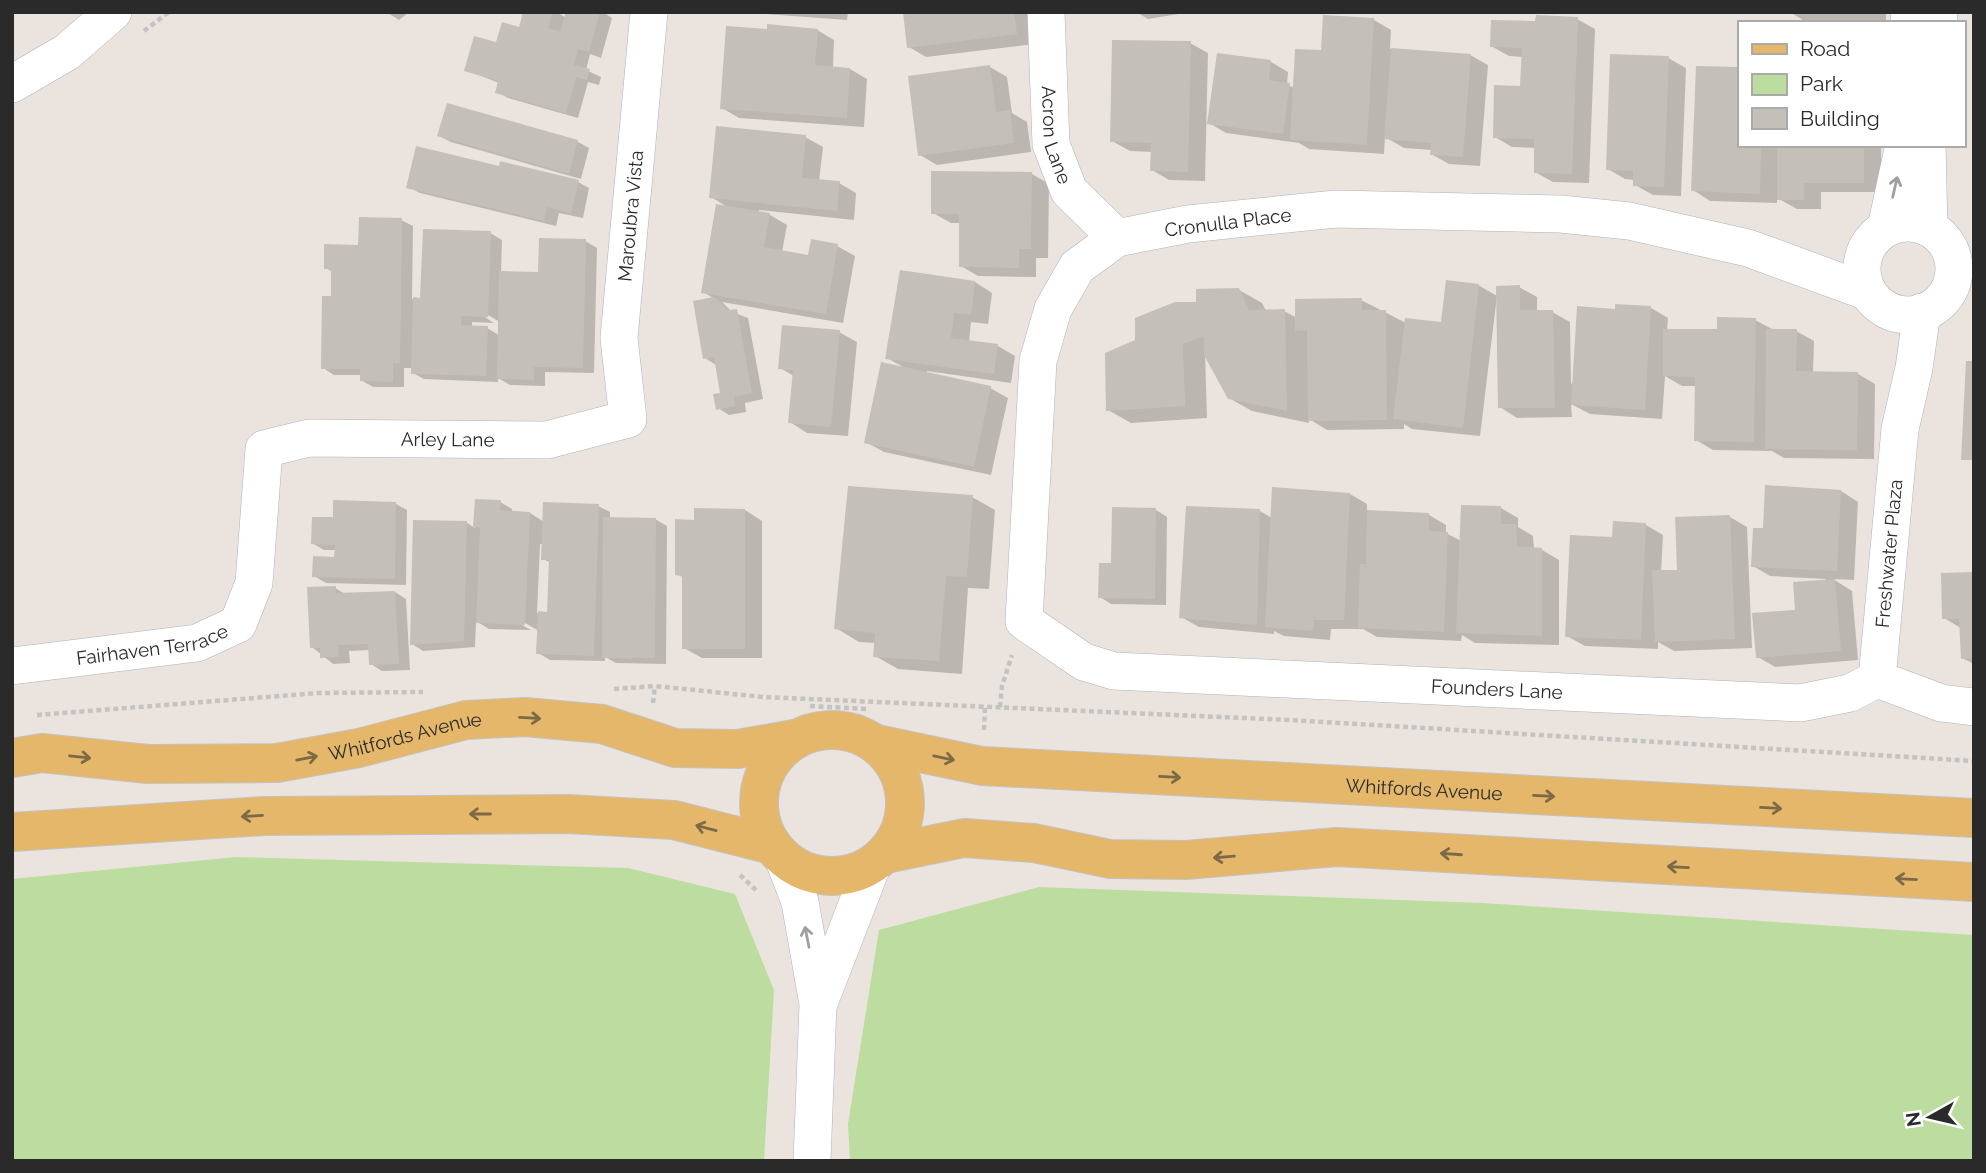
<svg xmlns="http://www.w3.org/2000/svg" width="1986" height="1173" viewBox="0 0 1986 1173" font-family="Raleway,sans-serif">
	<rect width="100%" height="100%" fill="#ebe4de"/>
	<g fill="#bcdd9f">
		<path d="M236,857L628,868L735,894L774,990L764,1161H12V879Z"/>
		<path d="M1039,887L1483,903L1974,935V1161H850L848,1124L879,930Z"/>
	</g>
	<g fill="#0003" fill-rule="evenodd">
		<path d="M386,12H409L399,20Z"/>
		<path d="M524,12H557L566,18L568,12H603L612,18L601,58L590,54L586,70L601,77L599,85L588,82L578,118L508,98L497,92L499,83L466,70L520,29Z"/>
		<path d="M740,12H848L847,20Z"/>
		<path d="M904,12H1026L1030,15L1034,44L926,57L909,47Z"/>
		<path d="M1136,12H1191L1148,19Z"/>
		<path d="M1790,12H1886V23L1806,22Z"/>
		<path d="M1577,19L1595,29L1589,183L1553,182L1535,172L1536,148L1512,147L1495,137L1522,88L1523,57L1509,56L1491,46L1537,23Z"/>
		<path d="M1374,20L1391,30L1390,49L1470,55L1488,65L1480,166L1449,164L1431,154L1432,150L1404,148L1385,137L1384,154L1309,149L1299,143L1226,133L1209,123L1271,62L1288,72L1287,85L1295,88L1323,52Z"/>
		<path d="M817,30L834,40L833,68L850,69L867,79L864,127L739,118L722,108L768,31Z"/>
		<path d="M1190,43L1208,53L1205,181L1169,180L1152,170V152L1130,151L1112,141Z"/>
		<path d="M1668,58L1686,68L1681,196L1653,195L1635,185V180L1625,179L1608,169Z"/>
		<path d="M990,67L1007,77L1012,113L1027,122L1031,152L937,165L920,155Z"/>
		<path d="M1698,67L1739,69V145H1881V192H1821V209H1797L1777,198V203L1710,201L1693,190Z"/>
		<path d="M448,105L578,142L589,148L581,179L451,142L439,136Z"/>
		<path d="M805,137L823,147L819,181L839,183L856,193L854,220L759,210L758,213L770,215L787,225L782,252L810,257L837,246L855,256L843,323L722,302L732,312L748,318L763,399L745,403L746,412L729,415L718,408L722,394L716,365L705,358L715,299L703,292L729,208L711,197Z"/>
		<path d="M500,168L578,182L589,188L583,218L559,213L556,226L420,193L408,187Z"/>
		<path d="M1032,174L1049,184L1048,258H1036V277L978,276L961,266V223H951L933,213Z"/>
		<path d="M401,220L413,226L412,299L422,300L490,233L502,240L501,273L540,274L585,241L597,248L594,373L545,372V386L510,385L498,378V382L424,379L413,373V368H404V387H373L361,380V375H334L323,368L332,298L333,272L326,268ZM481,311L500,322L499,335L487,328H472V322L494,323L480,314Z"/>
		<path d="M901,272L975,282L992,293L988,324L971,322L969,342L998,346L1015,356L1011,383L927,371V374L990,388L1008,398L991,475L884,452L866,442L905,368L887,358Z"/>
		<path d="M1478,285L1497,296L1480,436L1412,429L1404,424V429L1327,430L1309,419V423L1252,411L1229,398L1205,353L1207,418L1131,423L1108,410L1137,342L1198,303L1239,290L1262,303L1266,311H1284L1297,318L1361,300L1406,323L1443,324Z"/>
		<path d="M1519,287L1537,297V312H1552L1570,322L1571,385L1617,311L1651,308L1668,318L1667,331H1718L1755,320L1774,330L1796,331L1814,341L1813,373L1858,374L1875,384L1874,459L1784,458L1772,451L1713,450L1696,440V386H1682L1665,376L1662,419L1590,414L1571,404L1572,417L1517,418L1500,407Z"/>
		<path d="M839,332L857,342L848,436L807,433L790,422L794,376L780,368Z"/>
		<path d="M1841,491L1858,502L1854,580L1833,579L1852,591L1858,660L1775,667L1758,657L1826,579L1770,576L1753,566Z"/>
		<path d="M1350,494L1367,504V512L1429,515L1446,525V533L1461,541L1501,508L1518,518V527L1533,536L1534,549L1542,550L1559,560V645L1475,643L1462,635L1461,641L1377,637L1363,629H1331L1330,640L1284,636L1274,631V634L1199,627L1181,617L1260,511L1272,518Z"/>
		<path d="M972,497L995,510L989,589L968,588L962,674L898,669L875,656L876,643L859,642L836,628Z"/>
		<path d="M476,501L500,502L512,509V513H530L544,522L598,506L610,512V519H655L667,526L666,664L616,663L605,657V661L550,660L538,653L539,631L518,619L517,622L531,630L489,629L476,621L475,647L423,651L412,644L467,523L475,528ZM540,544H544L543,559L551,563L549,613H537Z"/>
		<path d="M396,504L407,510L406,585L326,583L314,576L336,559V550H324L312,543Z"/>
		<path d="M745,510L762,521V658H702L684,648V578L677,574L696,521Z"/>
		<path d="M1156,510L1167,517L1166,605L1111,604L1100,597L1112,565Z"/>
		<path d="M1730,517L1747,527L1752,648L1674,651L1658,642V649L1585,646L1567,636L1614,539L1646,525L1663,535L1661,572L1679,571Z"/>
		<path d="M1974,574V664L1962,658L1961,628L1944,618Z"/>
		<path d="M335,588L347,595L395,592L406,599L410,670L382,671L371,664L370,650L349,651L350,663L333,664L312,647Z"/>
	</g>
	<g fill="#c4bfb9">
		<path d="M523,12H553L548,28L560,32L566,12H600L589,52L578,49L574,65L590,69L587,80L576,77L566,113L495,93L498,81L464,71L474,36L496,42L502,22L519,27Z"/>
		<path d="M903,12H1014L1017,34L907,48Z"/>
		<path d="M1323,15L1374,18L1367,145L1290,140L1295,49L1321,50Z"/>
		<path d="M1536,15L1578,17L1572,174L1534,173V139L1493,138L1494,85L1520,86L1522,48L1490,47L1491,20L1535,21Z"/>
		<path d="M767,24L818,29L815,65L850,68L847,118L720,109L726,26L767,29Z"/>
		<path d="M1112,40L1191,41L1188,172L1150,171L1151,143L1110,142Z"/>
		<path d="M1391,48L1471,54L1463,157L1430,155L1431,143L1384,139Z"/>
		<path d="M1217,53L1271,60L1269,80L1290,83L1283,134L1207,124Z"/>
		<path d="M1610,54L1669,56L1664,187L1633,186V171L1606,170Z"/>
		<path d="M990,65L996,112L1010,110L1014,143L918,156L908,76Z"/>
		<path d="M1696,66L1739,67V145H1761L1760,194L1691,191Z"/>
		<path d="M447,103L578,140L569,174L437,136Z"/>
		<path d="M716,126L806,135L802,178L840,181L837,211L709,198Z"/>
		<path d="M1777,145H1864V183H1804V200H1777Z"/>
		<path d="M416,146L499,166L500,161L579,180L571,213L547,207L544,221L406,188Z"/>
		<path d="M931,171L1032,172L1031,249H1019V268L959,267V214H931Z"/>
		<path d="M716,204L770,213L764,247L808,255L811,239L838,244L826,314L701,293Z"/>
		<path d="M359,217L402,218L400,363H393V382L360,381V369H321L322,296H331V269H324V244L358,245Z"/>
		<path d="M423,229L491,231L488,317L461,316V325L488,326L486,376L411,374L413,297L420,298Z"/>
		<path d="M539,238L586,239L583,368L534,367V380L497,379L499,271L538,272Z"/>
		<path d="M900,270L975,281L971,315L954,313L951,338L998,344L994,374L885,359Z"/>
		<path d="M1446,280L1479,284L1463,428L1393,419L1405,318L1441,322Z"/>
		<path d="M1520,285V310H1553L1555,408H1498L1496,286Z"/>
		<path d="M1239,288L1249,310L1285,309L1287,411L1228,399L1204,355V336L1183,344L1185,406L1106,411L1105,353L1135,340V318L1175,302H1196V289Z"/>
		<path d="M714,297L728,310L737,309L752,393L734,397L735,406L716,410L713,394L720,393L714,357L703,359L693,301Z"/>
		<path d="M1362,298V310H1386L1387,420L1308,421L1307,330L1295,331V299Z"/>
		<path d="M1615,304L1651,306L1645,410L1571,405L1577,306L1615,309Z"/>
		<path d="M1717,317L1756,318L1754,442L1694,441L1695,377L1663,376V329H1717Z"/>
		<path d="M782,325L840,330L831,427L788,423L793,370L778,369Z"/>
		<path d="M1766,329H1797L1796,371L1858,372L1857,450L1765,449Z"/>
		<path d="M1966,361H1974V460H1961Z"/>
		<path d="M881,362L991,386L974,467L864,443Z"/>
		<path d="M1765,485L1841,490L1837,571L1751,567L1753,528H1763Z"/>
		<path d="M848,486L973,495L967,577L946,576L939,661L873,657L875,633L834,629Z"/>
		<path d="M1272,487L1350,493L1344,620H1314L1313,631L1265,627Z"/>
		<path d="M475,499L501,500L500,510L530,512L525,625L476,623L480,527H473Z"/>
		<path d="M333,500L396,502L395,579L312,577L313,556L334,557L335,545L311,544L312,517H333Z"/>
		<path d="M543,502L599,504L594,656L536,654L538,611L547,612L549,560H541Z"/>
		<path d="M1461,505L1501,506V524H1516L1517,546L1542,548V636L1456,633Z"/>
		<path d="M1186,506L1260,509L1257,625L1179,618Z"/>
		<path d="M1112,507L1156,508L1155,599L1098,598L1099,563H1111Z"/>
		<path d="M694,508L745,509V649H682V576L675,575V519L694,520Z"/>
		<path d="M1367,510L1429,513V531L1448,532L1444,632L1358,628L1360,564H1366Z"/>
		<path d="M1730,515L1735,639L1655,642L1652,570H1677L1675,517Z"/>
		<path d="M603,517L656,518L655,658H602Z"/>
		<path d="M413,520L467,521L464,641L410,645Z"/>
		<path d="M1613,521L1646,523L1641,640L1565,637L1570,535L1612,537Z"/>
		<path d="M1974,572V658L1961,659L1959,619H1942L1941,573Z"/>
		<path d="M1835,579L1841,651L1756,658L1752,613L1795,610L1793,582Z"/>
		<path d="M336,586V593L395,591L399,664L369,665L368,644L338,645L339,657L320,658V648H310L307,587Z"/>
	</g>
	<g fill="none" stroke-linecap="round" stroke-linejoin="round">
		<defs>
			<g id="street">
				<path id="s1" d="M1046,12L1051,144L1069,191L1117,238"/>
				<path d="M1938,12L1939,23"/>
				<path d="M1909,23L1910,12"/>
				<path d="M12,84L67,52L113,12"/>
				<path d="M1927,145L1929,228"/>
				<circle cx="1908" cy="269" r="46"/>
				<path d="M1886,228L1904,145"/>
				<path id="s2" d="M1868,292L1748,248L1629,221L1561,214L1336,209L1188,224L1117,238L1077,267L1053,309L1038,361L1024,621L1084,662L1114,671L1800,703L1850,693L1877,679L1941,703L1974,707"/>
				<path id="s3" d="M12,666L197,643L238,624L254,583L264,449L309,438L547,440L628,419L619,338L649,12"/>
				<path id="s4" d="M1877,679L1900,429L1914,368L1922,312"/>
				<path d="M784,860L800,902L818,1004L812,1161"/>
				<path d="M819,1003L872,866"/>
			</g>
			<g id="primary">
				<circle cx="832" cy="803" r="73"/>
				<path id="s5" d="M877,744L982,766L1974,818"/>
				<path id="s6" d="M12,758L42,753L148,764L277,763L359,748L466,720L525,717L602,724L675,748L738,749L794,739"/>
				<path d="M12,832L264,816L568,814L674,820L772,845"/>
				<path d="M886,854L964,838L1034,843L1110,859L1186,860L1337,847L1974,882"/>
			</g>
		</defs>
		<use href="#street" stroke="#aeb2ba" stroke-width="38"/>
		<use href="#primary" stroke="#c3c3c3" stroke-width="40"/>
		<g stroke="#c3c3c3" stroke-width="4.5" stroke-dasharray="5 3.5" stroke-linecap="butt">
			<path d="M144,31L169,12"/>
			<path d="M614,689L655,686L763,697L1290,720L1974,761"/>
			<path d="M653,703L655,686"/>
			<path d="M810,706L867,709"/>
			<path d="M1000,707L1002,686L1012,655"/>
			<path d="M37,715L318,693L423,692"/>
			<path d="M984,730L985,707"/>
			<path d="M740,875L757,891"/>
		</g>
		<use href="#street" stroke="#fff" stroke-width="37"/>
		<use href="#primary" stroke="#e4b76a" stroke-width="38"/>
	</g>
	<defs><path id="oneway-shaft" d="M-6 0H5M1.5-3L5.5 0L1.5 3" fill="none" stroke-width="1.6" stroke-linecap="round" stroke-linejoin="round" transform="scale(1.75)"/></defs>
	<g stroke="#9f9f9f">
		<use href="#oneway-shaft" transform="translate(1895 187) rotate(-77)"/>
		<use href="#oneway-shaft" transform="translate(807 937) rotate(-101)"/>
	</g>
	<g stroke="#7e6947">
		<use href="#oneway-shaft" transform="translate(530 718) rotate(3)"/>
		<use href="#oneway-shaft" transform="translate(80 757) rotate(6)"/>
		<use href="#oneway-shaft" transform="translate(307 758) rotate(-11)"/>
		<use href="#oneway-shaft" transform="translate(944 758) rotate(12)"/>
		<use href="#oneway-shaft" transform="translate(1170 777) rotate(3)"/>
		<use href="#oneway-shaft" transform="translate(1544 796) rotate(3)"/>
		<use href="#oneway-shaft" transform="translate(1771 808) rotate(3)"/>
		<use href="#oneway-shaft" transform="translate(480 814) rotate(180)"/>
		<use href="#oneway-shaft" transform="translate(252 816) rotate(177)"/>
		<use href="#oneway-shaft" transform="translate(706 828) rotate(-165)"/>
		<use href="#oneway-shaft" transform="translate(1451 854) rotate(-176)"/>
		<use href="#oneway-shaft" transform="translate(1224 857) rotate(175)"/>
		<use href="#oneway-shaft" transform="translate(1678 867) rotate(-177)"/>
		<use href="#oneway-shaft" transform="translate(1906 879) rotate(-177)"/>
	</g>
	<g text-anchor="middle" stroke-width="6" stroke-linejoin="round" paint-order="stroke">
		<g font-size="19" fill="#2a2a2a" stroke="#fff">
			<text dy="7" stroke="none"><textPath href="#s1" startOffset="124">Acron Lane</textPath></text>
			<text dy="7" stroke="none"><textPath href="#s3" startOffset="982">Maroubra Vista</textPath></text>
			<text transform="translate(1228 222) rotate(-7)" y="7">Cronulla Place</text>
			<text dy="7" stroke="none"><textPath href="#s3" startOffset="595">Arley Lane</textPath></text>
			<text dy="7" stroke="none"><textPath href="#s4" startOffset="126">Freshwater Plaza</textPath></text>
			<text dy="7" stroke="none"><textPath href="#s3" startOffset="142">Fairhaven Terrace</textPath></text>
			<text dy="7" stroke="none"><textPath href="#s2" startOffset="1664">Founders Lane</textPath></text>
			<text dy="7" stroke="none"><textPath href="#s6" startOffset="397">Whitfords Avenue</textPath></text>
			<text dy="7" stroke="none"><textPath href="#s5" startOffset="550">Whitfords Avenue</textPath></text>
		</g>
	</g>
	<rect width="1986" height="1173" fill="none" stroke="#2a2a2a" stroke-width="28"/>
	<rect x="1738" y="21" width="228" height="126" fill="#ffffff" stroke="#aaaaaa" stroke-width="2"/>
	<rect x="1752" y="44" width="35" height="10" fill="#e4b76a" stroke="#aaaaaa" stroke-width="2"/>
	<text x="1800" y="56" font-size="21" fill="#2a2a2a">Road</text>
	<rect x="1752" y="74" width="35" height="21" fill="#bcdd9f" stroke="#aaaaaa" stroke-width="2"/>
	<text x="1800" y="91" font-size="21" fill="#2a2a2a">Park</text>
	<rect x="1752" y="108" width="35" height="21" fill="#c4bfb9" stroke="#aaaaaa" stroke-width="2"/>
	<text x="1800" y="126" font-size="21" fill="#2a2a2a">Building</text>
	<g transform="translate(1930 1117) rotate(262)" stroke="#ffffff" stroke-width="5" paint-order="stroke">
	<path d="M0-5L12 26L0 18L-12 26Z" fill="#2a2a2a"/>
	<text y="-10" font-size="19" font-weight="bold" text-anchor="middle" fill="#2a2a2a">N</text>
	</g>
</svg>
